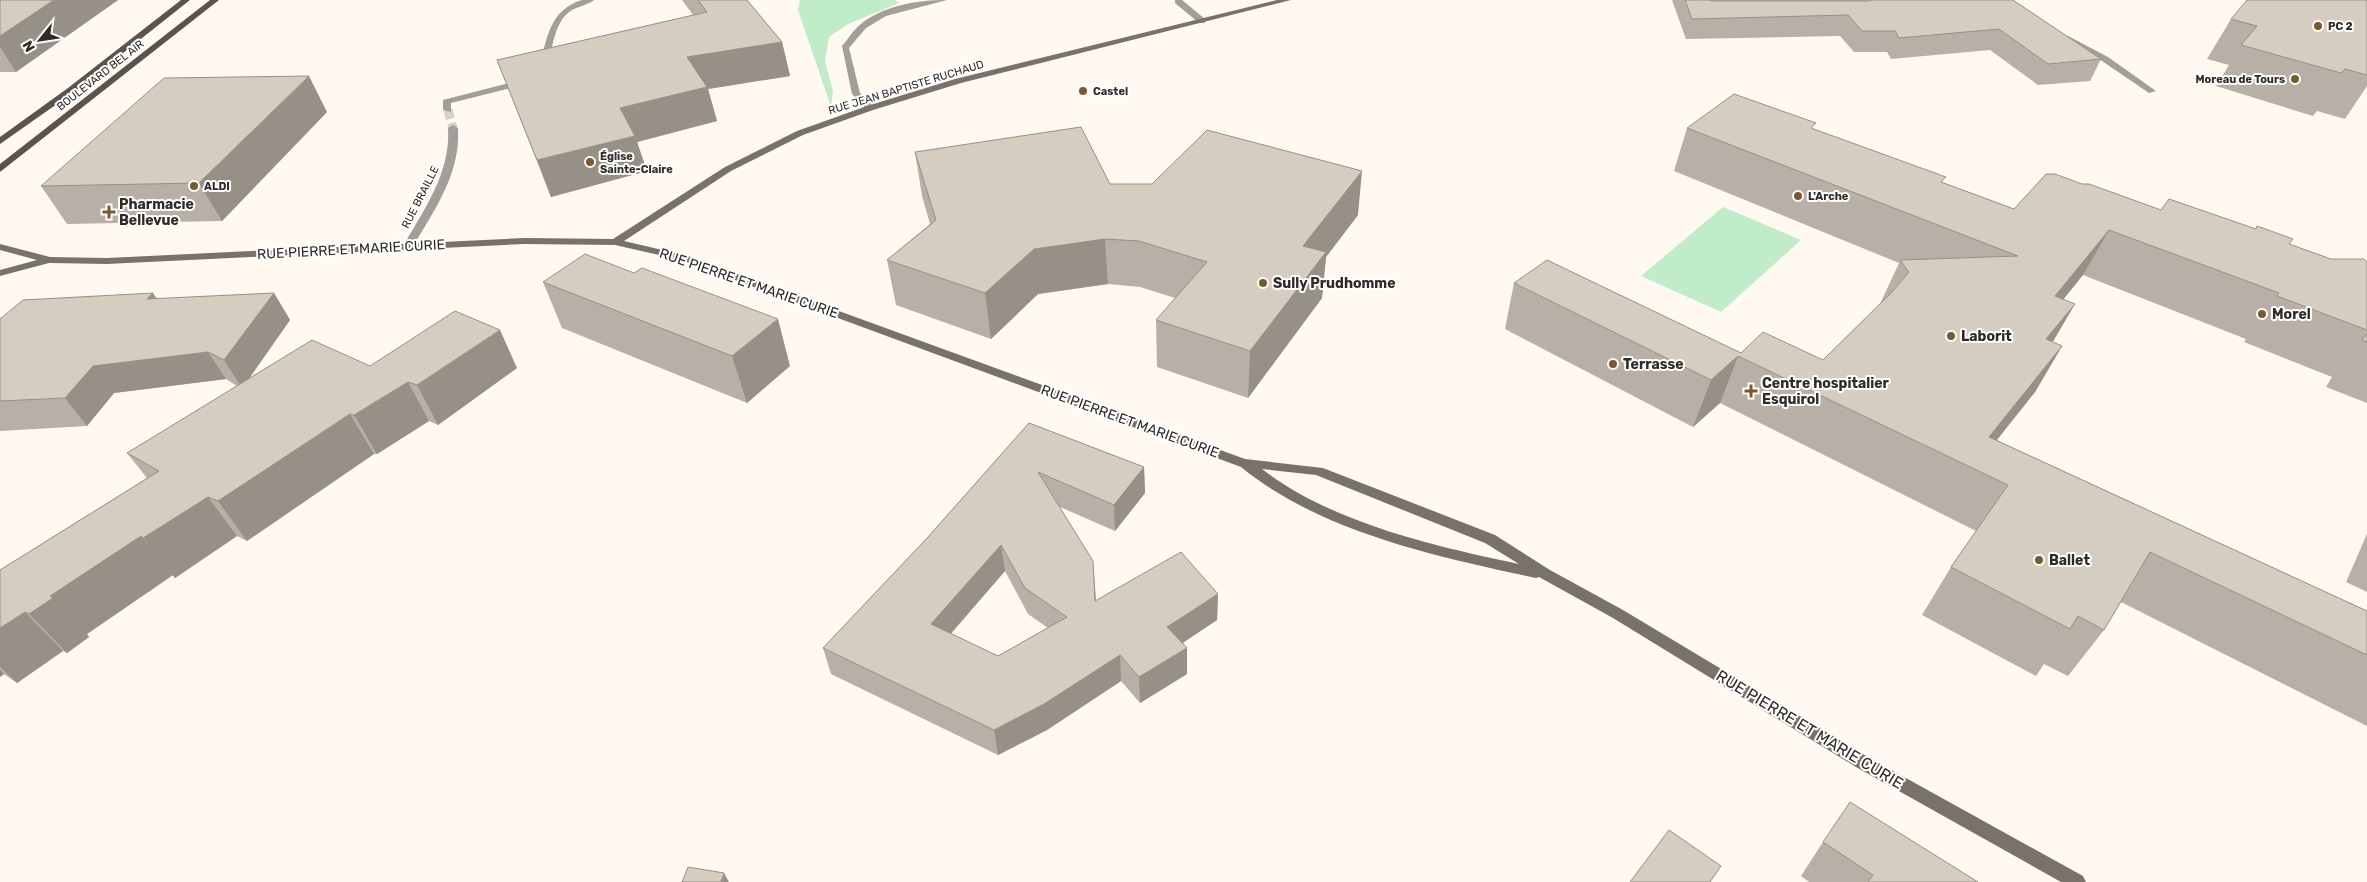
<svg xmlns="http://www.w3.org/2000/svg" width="2367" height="882" viewBox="0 0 2367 882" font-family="Rubik,sans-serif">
	<rect width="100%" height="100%" fill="#fff9f1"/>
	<g fill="#c0ecca">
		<path d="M800,0H895L899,3L848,24L829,37L825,61L833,91L831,107L798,10Z"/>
		<path d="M1723,207L1801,240L1721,312L1641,276Z"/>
	</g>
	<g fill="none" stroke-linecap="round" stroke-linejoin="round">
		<path stroke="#d5d0c8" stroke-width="9" stroke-dasharray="9 4.5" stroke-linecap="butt" d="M448,110L453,128"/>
		<g fill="#a39e99" fill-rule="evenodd">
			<path d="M582,0H594C588,5 579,6 572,10C554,21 553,47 548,65L541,67L540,65C547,37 550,10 582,0Z"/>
			<path d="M947,0L886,16L866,28L849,48L860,93L875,108L867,110L852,94L842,46C849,38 854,29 862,23C886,5 918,0 947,0Z"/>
			<path d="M1175,0H1182L1205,19V23H1199L1175,3Z"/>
			<path d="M2062,36H2068L2108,57L2156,91L2149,93L2102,61L2062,40Z"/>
			<path d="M524,79L528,82L527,84L451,103V112L443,110V100Z"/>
			<path d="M453,125L458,128C461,172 435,210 413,246L412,248H404L403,246C424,210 451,172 448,128Z"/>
		</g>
		<path fill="#79726c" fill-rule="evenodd" d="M1277,0H1291L961,83L873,110L803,135L731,171L624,241L688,256L1245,459L1323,468L1495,535L1550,570L1623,610L1868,757L2083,876L2086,882H2061L1856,767L1613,618L1539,577L1536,578C1438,557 1320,532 1241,467L681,260L615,245L524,244L107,264L49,263L0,276V270L37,260L0,250V244L50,257L107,258L524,238L613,239L725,167L797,131L867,106L955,79ZM1262,469L1316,475L1485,543L1519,564C1434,546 1332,523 1262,469Z"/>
		<g fill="#5c544c" fill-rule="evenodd">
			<path d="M181,0H190L74,92L0,144V137L68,88Z"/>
			<path d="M210,0H219L0,172V164Z"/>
		</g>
	</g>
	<g fill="#b8b0a6" fill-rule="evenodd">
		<path d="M0,0H118L16,72H0Z"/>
		<path d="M682,0H747L782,42L790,76L708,89L717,121L637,142L647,171L551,197L497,60L693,15Z"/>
		<path d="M1672,0H2013L2101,59L2090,81L2038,85L1990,50L1891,59L1887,52H1854L1840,36L1686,39Z"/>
		<path d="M2367,0V86L2345,119L2317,111L2313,116L2216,86L2229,65L2207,59L2231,19Z"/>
		<path d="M327,112L222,221L67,224L41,186Z"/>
		<path d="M1687,128L1814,129L1943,183L2014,209L2082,184L2161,210L2289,244L2331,259L2367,262V403L2326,387L2332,377L2244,342L2246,339L2083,275L2063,299L2053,342L2062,346L2035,392L1996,440L2367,611V726L2121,602L2104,630L2068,676L2044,664L2036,676L1922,615L1951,567L1976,531L1720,403L1693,427L1505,329L1514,283L1741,353L1823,360L1880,304L1899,263L1674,171Z"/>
		<path d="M915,152L1110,184L1358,215L1326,257L1322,298L1248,398L1157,367L1156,320L1175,298L1140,287L1108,284L1038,294L991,339L896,305L887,260L930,224L922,196Z"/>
		<path d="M543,282L790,366L747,403L562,328Z"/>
		<path d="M274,293L290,320L249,379L370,366L517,368L438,425L429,421L377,454H374L247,541L237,536L175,578L173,575L87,634L89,637L67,653L63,651L17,683L4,674L0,677V570L147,478L127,453L237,386L226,379L114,393L87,426L0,431V319L156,299Z"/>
		<path d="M1029,423L1144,467L1145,493L1115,531L1060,507L1095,588L1096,600L1218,594L1217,620L1183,643L1187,648V674L1140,703L1121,681L1047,730L998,755L831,674L823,648L928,537ZM1005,571L1028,614L1048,628L998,656L951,634Z"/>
		<path d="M2367,534V592L2346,582Z"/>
		<path d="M1823,842L1978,882H1809L1801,876Z"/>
	</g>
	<g fill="#969087">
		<path d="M54,0H118L16,72L0,47V36Z"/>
		<path d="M782,42L790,76L708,89L717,121L637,142L647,171L551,197L537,160L620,108L687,57Z"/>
		<path d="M309,76L327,112L222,221L199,183Z"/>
		<path d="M1362,171L1358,215L1326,257L1322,298L1248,398L1250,351L1303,246Z"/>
		<path d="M2109,230L2083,275L2029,342L2055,296Z"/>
		<path d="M1105,239L1108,284L1038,294L991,339L985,293L1034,249Z"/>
		<path d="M153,293L171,320L147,299Z"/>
		<path d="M274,293L290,320L242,388L224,360Z"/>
		<path d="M2075,304L2048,350L2046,339Z"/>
		<path d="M778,319L790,366L747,403L732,356Z"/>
		<path d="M500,330L517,368L438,425L417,385Z"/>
		<path d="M2062,346L2035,392L1974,469L1989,437Z"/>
		<path d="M208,352L226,379L114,393L87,426L65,398L93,366Z"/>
		<path d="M1738,356L1720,403L1693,427L1711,380Z"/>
		<path d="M408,382L429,421L377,454L354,415Z"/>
		<path d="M350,414L374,454L247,541L218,501Z"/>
		<path d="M1144,467L1145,493L1115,531L1114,505Z"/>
		<path d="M208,497L237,536L175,578L143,538Z"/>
		<path d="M141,536L173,575L87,634L89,637L67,653L29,614L50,596Z"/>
		<path d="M1001,545L1005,571L936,650L931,624Z"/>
		<path d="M1093,561L1095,588L1097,627L1095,601Z"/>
		<path d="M1218,594L1217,620L1167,653V627Z"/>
		<path d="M25,612L63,651L17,683L0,667V628Z"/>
		<path d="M1187,648V674L1140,703L1139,677Z"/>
		<path d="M1120,655L1121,681L1047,730L998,755L994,730Z"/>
		<path d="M0,670L4,674L0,677Z"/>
		<path d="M724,873L729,882H721Z"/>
	</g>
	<g fill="#d6cdc1" stroke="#969087" fill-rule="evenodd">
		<path d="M0,0H54L0,36Z"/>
		<path d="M698,0H747L782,42L687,57L707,87L620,108L635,136L537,160L497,60L707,12Z"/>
		<path d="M1685,0H1709L1712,1H1868L1872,0H2013L2101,59L2048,64L1999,29L1899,38L1895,31H1862L1848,15L1692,19Z"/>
		<path d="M2247,0H2367V75L2345,69L2341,73L2241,45L2257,26L2231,19Z"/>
		<path d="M309,76L199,183L41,186L164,78Z"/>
		<path d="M1734,94L1816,123L1811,128L1946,177L1941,182L2014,209L2046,174H2055L2082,184H2089L2161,210L2169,199L2256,229L2257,226L2293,239L2289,244L2331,259H2364L2367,262V330L2277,296L2279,293L2109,230L2055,296L2075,304L2046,339L2062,346L1989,437L2367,611V655L2150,552L2104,630L2078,616L2070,629L1951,567L2008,485L1738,356L1711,380L1514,283L1547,260L1741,353L1763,332L1823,360L1892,292L1909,272L1900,260L2018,256L1687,128Z"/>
		<path d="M1081,127L1110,184H1152L1207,130L1362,171L1303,246L1326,252L1250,351L1156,320L1207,262L1139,241L1105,239L1034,249L985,293L887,260L936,220L915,152Z"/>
		<path d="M585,254L634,273L642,268L778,319L732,356L543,282Z"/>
		<path d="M153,293L147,299L274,293L224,360L208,352L93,366L65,398L0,401V319L23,300Z"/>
		<path d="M455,311L500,330L417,385L408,382L354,415L350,414L218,501L208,497L143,538L141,536L50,596L53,598L29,614L25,612L0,628V570L159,471L127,453L312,340L370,366Z"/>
		<path d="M2367,333V342L2362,340Z"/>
		<path d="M1029,423L1144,467L1114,505L1038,472L1093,561L1095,601L1181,552L1218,594L1167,627L1187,648L1139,677L1120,655L1044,704L994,730L823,648L928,537ZM1001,545L1025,588L1067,617L998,656L931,624Z"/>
		<path d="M1850,802L1978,882H1868L1873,875L1823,842Z"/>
		<path d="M1669,830L1721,866L1710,882H1630Z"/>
		<path d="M688,867L724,873L721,882H682Z"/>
	</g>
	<g fill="#795a2f" stroke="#fff" stroke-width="2">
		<circle cx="2318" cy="26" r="5"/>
		<circle cx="2295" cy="79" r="5"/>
		<circle cx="1083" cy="91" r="5"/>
		<circle cx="590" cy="162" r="5"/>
		<circle cx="194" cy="186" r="5"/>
		<circle cx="1798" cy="196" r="5"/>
		<path d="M106.5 204.5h5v5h5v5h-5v5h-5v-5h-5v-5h5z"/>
		<circle cx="1263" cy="283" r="5"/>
		<circle cx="2262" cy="314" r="5"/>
		<circle cx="1951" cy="336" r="5"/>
		<circle cx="1613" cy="364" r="5"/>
		<path d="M1748.5 383.5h5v5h5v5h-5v5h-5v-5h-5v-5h5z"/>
		<circle cx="2039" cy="560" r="5"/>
	</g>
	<g text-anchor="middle" stroke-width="4" stroke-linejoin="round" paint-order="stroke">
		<g font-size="11" font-weight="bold" fill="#2f2b26" stroke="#fff" text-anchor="start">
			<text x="2328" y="30">PC 2</text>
			<text x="2285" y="83" text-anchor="end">Moreau de Tours</text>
			<text x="1093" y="95">Castel</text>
			<text x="600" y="160">Église<tspan x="600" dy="13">Sainte-Claire</tspan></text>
			<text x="204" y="190">ALDI</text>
			<text x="1808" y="200">L'Arche</text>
		</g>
		<g font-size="11" fill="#2f2b26" stroke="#fff">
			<text transform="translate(100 75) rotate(-38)" y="4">BOULEVARD BEL AIR</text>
			<text transform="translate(906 87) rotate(-17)" y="4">RUE JEAN BAPTISTE RUCHAUD</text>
			<text transform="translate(420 197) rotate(-63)" y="4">RUE BRAILLE</text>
		</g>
		<g font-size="14" font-weight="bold" fill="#2f2b26" stroke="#fff" text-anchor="start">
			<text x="119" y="209">Pharmacie<tspan x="119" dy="16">Bellevue</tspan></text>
			<text x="1273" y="288">Sully Prudhomme</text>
			<text x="2272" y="319">Morel</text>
			<text x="1961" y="341">Laborit</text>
			<text x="1623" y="369">Terrasse</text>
			<text x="1762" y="388">Centre hospitalier<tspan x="1762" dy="16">Esquirol</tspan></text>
			<text x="2049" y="565">Ballet</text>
		</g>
		<g font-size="14" fill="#2f2b26" stroke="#fff">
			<text transform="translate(351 249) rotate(-3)" y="5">RUE PIERRE ET MARIE CURIE</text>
			<text transform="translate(749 283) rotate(19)" y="5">RUE PIERRE ET MARIE CURIE</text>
			<text transform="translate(1130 421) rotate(20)" y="5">RUE PIERRE ET MARIE CURIE</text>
		</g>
		<g font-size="16" fill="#2f2b26" stroke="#fff">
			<text transform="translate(1810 729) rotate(31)" y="6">RUE PIERRE ET MARIE CURIE</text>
		</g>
	</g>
	<g transform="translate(40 40) rotate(240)" stroke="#ffffff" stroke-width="4" paint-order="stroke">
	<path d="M0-4L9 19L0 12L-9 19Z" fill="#2f2b26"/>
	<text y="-8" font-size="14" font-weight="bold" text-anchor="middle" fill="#2f2b26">N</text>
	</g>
</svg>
